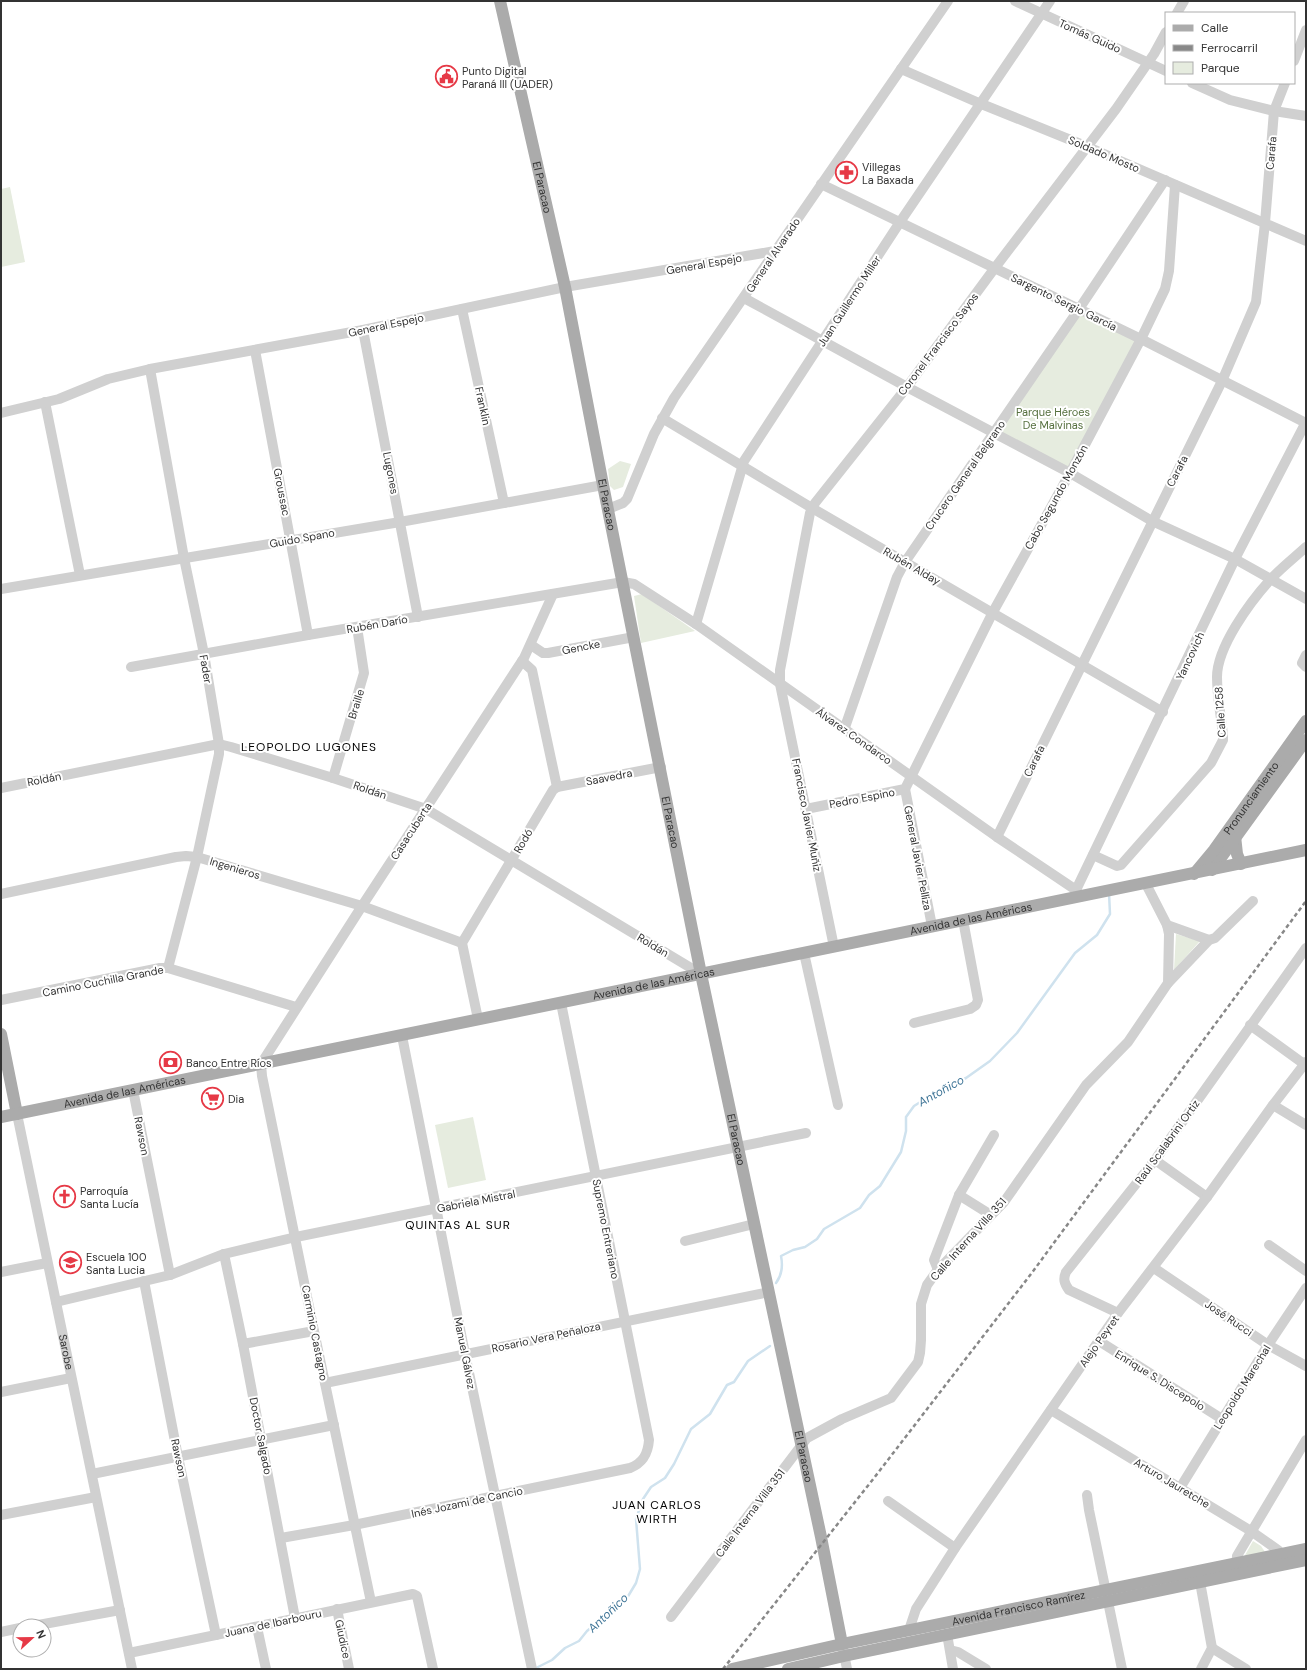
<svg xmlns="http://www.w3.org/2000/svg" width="1307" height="1670" viewBox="0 0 1307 1670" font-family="'DM Sans',sans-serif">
	<rect width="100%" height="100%" fill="#fff"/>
	<g fill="#e6ecdf">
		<path d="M10,187L25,262L1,267V189Z"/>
		<path d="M1079,309L1141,339L1070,473L994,432Z"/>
		<path d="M620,461L631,464L623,487L614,490L610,486L608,469Z"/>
		<path d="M642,594L695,631L641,643L634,596Z"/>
		<path d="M1176,934L1200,941L1174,970Z"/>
		<path d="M473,1117L486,1180L448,1188L435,1125Z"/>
		<path d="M1253,1541L1261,1546L1265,1552L1244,1557Z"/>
	</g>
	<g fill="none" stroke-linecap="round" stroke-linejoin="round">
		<g stroke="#cfe2ee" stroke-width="2.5">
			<path d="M776,1283C782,1275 783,1266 781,1256L793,1250L805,1247L817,1239L824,1229L860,1208L869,1195L880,1186L901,1152L906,1131V1117L914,1106L938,1091L966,1078L990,1061L1017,1033L1075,953L1097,935L1110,914L1109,893"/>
			<path d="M536,1668L552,1660L565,1648L579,1641L587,1631L627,1598L636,1583L640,1569L636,1519L643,1499L651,1487L665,1478L674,1464L691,1429L710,1414L727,1385L734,1382L748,1361L770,1346"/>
		</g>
		<g stroke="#d0d0d0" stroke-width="10">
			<path d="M1015,1L1166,71"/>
			<path d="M1177,13L1184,1"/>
			<path d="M1294,61L1306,30"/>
			<path d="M901,69L979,103L1088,147L1306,241"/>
			<path d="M1192,83L1230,100L1274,111L1306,116"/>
			<path d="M821,184L1141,339L1306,423"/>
			<path d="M744,298L907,387L1070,473L1152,521L1235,559L1306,599"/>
			<path d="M462,309L504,503"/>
			<path d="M363,330L418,617"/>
			<path d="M255,350L308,635"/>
			<path d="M150,369L184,558L204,654L219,744V754L197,857L168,968"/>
			<path d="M45,402L80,575"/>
			<path d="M1,413L59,399L108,379L150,369L363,330L565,287L775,251"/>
			<path d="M662,418L812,508L1163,712"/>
			<path d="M608,509L623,503L627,499L654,434L674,398L948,1"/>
			<path d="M1,589L400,522L603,485"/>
			<path d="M696,624L744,461L900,222L1050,1"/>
			<path d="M531,645L543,653H548L634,637"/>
			<path d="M1306,655L1302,663L1306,667"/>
			<path d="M522,661L532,670L557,787"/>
			<path d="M131,667L308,635L623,582L634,584L696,624L997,837L1076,890L1080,897"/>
			<path d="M844,730L897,577L905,562L1079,309L1165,180"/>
			<path d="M333,778L364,673L357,627"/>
			<path d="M1,788L219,744L231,747L333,778L426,809L701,974"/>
			<path d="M905,789L932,926"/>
			<path d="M806,809L905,789L993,612L1070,473L1141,339L1165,289L1169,271L1175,185"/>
			<path d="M997,837L1222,381L1256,302L1265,223L1274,111L1285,83"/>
			<path d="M1093,855L1117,866L1121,865L1211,763L1223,740V735C1221,716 1217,696 1217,677C1217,647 1250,602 1270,580C1281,568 1294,558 1306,547"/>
			<path d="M1076,890L1235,559L1306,422"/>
			<path d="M1,894L176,857L186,856L197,857L362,906L462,943"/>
			<path d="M1167,925L1209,940"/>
			<path d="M834,947L780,684V670L810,513L815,503L907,387L994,269L1116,109L1154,54L1166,32"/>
			<path d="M804,953L838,1105"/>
			<path d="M1168,983L1209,940L1215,938L1253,901"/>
			<path d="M1,1000L160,968H168L296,1007"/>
			<path d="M478,1019L462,943L553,790L557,787L661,767"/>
			<path d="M914,1023L970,1009L976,1005L978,1000L963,920"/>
			<path d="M1250,1025L1304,1064"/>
			<path d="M402,1036L465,1354L532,1669"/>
			<path d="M133,1090L170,1275"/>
			<path d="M1273,1105L1306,1125"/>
			<path id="s1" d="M17,1114L132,1669"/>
			<path d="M1155,1160L1207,1197"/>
			<path d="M959,1195L991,1215"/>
			<path d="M685,1241L754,1224"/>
			<path d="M1269,1245L1306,1271"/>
			<path d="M224,1254L243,1344L295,1618"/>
			<path d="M1154,1268L1268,1345L1306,1366"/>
			<path d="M938,1270L934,1260L959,1195L994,1135"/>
			<path d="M1,1272L47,1263"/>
			<path d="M144,1281L178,1457L216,1635"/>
			<path d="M56,1302L170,1275L224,1254L296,1237L806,1133"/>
			<path d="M1118,1313L1069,1290C1064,1283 1063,1279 1066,1272L1155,1160L1306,948"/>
			<path d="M1099,1341L1222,1419"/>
			<path d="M243,1344L314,1331"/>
			<path d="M325,1383L769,1292"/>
			<path d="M1,1392L71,1378"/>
			<path d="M1051,1410L1251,1531L1278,1550L1281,1554L1282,1561"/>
			<path d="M92,1474L334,1425"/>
			<path d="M1180,1488L1268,1345L1306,1288"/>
			<path d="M1087,1495L1089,1510L1122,1669"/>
			<path d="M888,1501L955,1548"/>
			<path d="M1,1515L96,1497"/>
			<path d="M281,1538L354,1525L630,1468C643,1463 648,1454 649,1440L561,1003"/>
			<path d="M1236,1569L1237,1556L1306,1440"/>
			<path d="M1200,1582L1212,1648L1201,1669"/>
			<path d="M371,1602L314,1331L262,1076L261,1064L362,906L524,658L553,594"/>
			<path d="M337,1609L349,1669"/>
			<path d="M671,1617L807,1438L842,1419L891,1398L918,1362L920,1353L921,1340V1304L927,1285L937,1271L1004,1202L1086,1085L1128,1042L1168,983L1169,934L1167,925L1146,884"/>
			<path d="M33,1626L120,1610"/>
			<path d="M257,1627L266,1669"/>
			<path d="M909,1630L916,1609L955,1548L1118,1313L1207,1197L1273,1105L1306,1062"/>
			<path d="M1,1632L20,1628"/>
			<path d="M947,1634L953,1669"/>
			<path d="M1212,1648L1246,1669"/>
			<path d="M843,1649L847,1669"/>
			<path d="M950,1650L958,1652L986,1669"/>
			<path d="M129,1653L413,1594L417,1596L433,1669"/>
		</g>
		<g stroke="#ababab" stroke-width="12">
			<path id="s2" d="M500,1L565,287L603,485L701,974L821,1537L842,1644"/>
			<path d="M1235,836L1237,854L1241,864"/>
			<path d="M1212,870L1306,740"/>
			<path id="s3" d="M1194,874L1214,850L1306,721"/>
			<path d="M1,1034L17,1114"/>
			<path id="s4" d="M1,1117L1306,850"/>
			<path id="s5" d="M732,1669L842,1644L1306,1549"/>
			<path d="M788,1669L844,1656L1306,1560"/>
		</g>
		<path stroke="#888" stroke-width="2.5" stroke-dasharray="4 3" stroke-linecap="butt" d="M723,1669L874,1478L1031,1274L1306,901"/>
	</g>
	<defs>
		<symbol id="civic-ring" viewBox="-11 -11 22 22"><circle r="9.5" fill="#fff" stroke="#e63946" stroke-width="1.5"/><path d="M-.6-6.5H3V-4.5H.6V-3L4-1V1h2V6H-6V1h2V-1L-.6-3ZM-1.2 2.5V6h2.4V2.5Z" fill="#e63946"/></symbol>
		<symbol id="pharmacy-ring" viewBox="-11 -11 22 22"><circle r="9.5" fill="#fff" stroke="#e63946" stroke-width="1.5"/><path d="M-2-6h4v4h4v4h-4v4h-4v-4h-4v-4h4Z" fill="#e63946"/></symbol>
		<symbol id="bank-ring" viewBox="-11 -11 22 22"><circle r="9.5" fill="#fff" stroke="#e63946" stroke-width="1.5"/><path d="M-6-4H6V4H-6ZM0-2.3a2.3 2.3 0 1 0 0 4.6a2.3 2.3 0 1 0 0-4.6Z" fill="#e63946"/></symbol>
		<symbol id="supermarket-ring" viewBox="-11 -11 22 22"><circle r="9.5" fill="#fff" stroke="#e63946" stroke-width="1.5"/><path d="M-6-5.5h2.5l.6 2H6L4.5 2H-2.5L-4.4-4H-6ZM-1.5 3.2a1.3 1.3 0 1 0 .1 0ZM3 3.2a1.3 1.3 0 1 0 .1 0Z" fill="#e63946"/></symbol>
		<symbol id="church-ring" viewBox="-11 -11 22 22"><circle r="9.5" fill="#fff" stroke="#e63946" stroke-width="1.5"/><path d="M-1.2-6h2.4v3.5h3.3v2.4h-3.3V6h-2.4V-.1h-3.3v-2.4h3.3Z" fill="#e63946"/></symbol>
		<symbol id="school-ring" viewBox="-11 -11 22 22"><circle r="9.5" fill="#fff" stroke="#e63946" stroke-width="1.5"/><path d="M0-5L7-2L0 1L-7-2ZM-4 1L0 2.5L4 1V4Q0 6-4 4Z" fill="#e63946"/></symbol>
	</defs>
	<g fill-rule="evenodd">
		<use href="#civic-ring" x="434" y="64" width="25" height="25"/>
		<use href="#pharmacy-ring" x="834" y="160" width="25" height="25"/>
		<use href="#bank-ring" x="158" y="1050" width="25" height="25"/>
		<use href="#supermarket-ring" x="200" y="1086" width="25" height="25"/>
		<use href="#church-ring" x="52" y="1184" width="25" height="25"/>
		<use href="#school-ring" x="58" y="1250" width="25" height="25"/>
	</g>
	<g text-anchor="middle" stroke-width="4" stroke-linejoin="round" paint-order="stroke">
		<g font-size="11" fill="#333" stroke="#fff">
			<text transform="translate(1090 36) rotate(24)" y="4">Tomás Guido</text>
			<text transform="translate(1271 153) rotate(-85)" y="4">Carafa</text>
			<text transform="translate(1104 154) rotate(23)" y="4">Soldado Mosto</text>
			<text dy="4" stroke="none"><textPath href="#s2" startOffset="191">El Paracao</textPath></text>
			<text transform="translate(773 255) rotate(-56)" y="4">General Alvarado</text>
			<text transform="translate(704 264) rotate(-10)" y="4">General Espejo</text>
			<text transform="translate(849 301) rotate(-57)" y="4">Juan Guillermo Miller</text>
			<text transform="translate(1064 302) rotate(26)" y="4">Sargento Sergio García</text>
			<text transform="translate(386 325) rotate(-12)" y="4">General Espejo</text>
			<text transform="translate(938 344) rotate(-53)" y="4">Coronel Francisco Sayos</text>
			<text transform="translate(483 406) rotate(78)" y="4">Franklin</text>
			<text transform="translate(1177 471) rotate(-63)" y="4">Carafa</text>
			<text transform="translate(391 473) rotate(79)" y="4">Lugones</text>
			<text transform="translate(965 475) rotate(-55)" y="4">Crucero General Belgrano</text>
			<text transform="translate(282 492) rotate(79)" y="4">Groussac</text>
			<text transform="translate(1056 497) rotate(-61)" y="4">Cabo Segundo Monzón</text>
			<text dy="4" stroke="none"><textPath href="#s2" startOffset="515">El Paracao</textPath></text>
			<text transform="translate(302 538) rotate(-10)" y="4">Guido Spano</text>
			<text transform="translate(912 566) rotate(30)" y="4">Rubén Alday</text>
			<text transform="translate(377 624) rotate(-10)" y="4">Rubén Darío</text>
			<text transform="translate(581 647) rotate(-11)" y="4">Gencke</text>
			<text transform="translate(1190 656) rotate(-65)" y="4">Yancovich</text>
			<text transform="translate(206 669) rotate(80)" y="4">Fader</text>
			<text transform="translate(356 704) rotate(-73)" y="4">Braille</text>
			<text transform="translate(1220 712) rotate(-94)" y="4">Calle 1258</text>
			<text transform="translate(854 736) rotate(35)" y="4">Álvarez Condarco</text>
			<text transform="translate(1034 761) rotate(-64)" y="4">Carafa</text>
			<text transform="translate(609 777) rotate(-11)" y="4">Saavedra</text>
			<text transform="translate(44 779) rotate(-11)" y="4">Roldán</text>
			<text transform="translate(370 790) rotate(19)" y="4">Roldán</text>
			<text transform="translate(862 798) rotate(-11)" y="4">Pedro Espino</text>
			<text dy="4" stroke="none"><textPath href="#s3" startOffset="95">Pronunciamiento</textPath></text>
			<text transform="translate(807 815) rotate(79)" y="4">Francisco Javier Muñiz</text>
			<text dy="4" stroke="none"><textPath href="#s2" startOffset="839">El Paracao</textPath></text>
			<text transform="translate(411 831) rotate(-57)" y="4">Casacuberta</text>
			<text transform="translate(523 841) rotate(-60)" y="4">Rodó</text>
			<text transform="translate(918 858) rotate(79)" y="4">General Javier Pelliza</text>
			<text transform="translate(235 868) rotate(17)" y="4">Ingenieros</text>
			<text dy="4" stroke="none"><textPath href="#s4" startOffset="990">Avenida de las Américas</textPath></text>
			<text transform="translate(653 945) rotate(31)" y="4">Roldán</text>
			<text transform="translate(103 981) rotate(-11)" y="4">Camino Cuchilla Grande</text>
			<text dy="4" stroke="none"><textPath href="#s4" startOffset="666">Avenida de las Américas</textPath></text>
			<text dy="4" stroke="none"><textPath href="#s4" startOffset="126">Avenida de las Américas</textPath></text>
			<text transform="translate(142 1136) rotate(79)" y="4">Rawson</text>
			<text dy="4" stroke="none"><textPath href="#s2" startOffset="1163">El Paracao</textPath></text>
			<text transform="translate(1167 1142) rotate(-54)" y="4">Raúl Scalabrini Ortiz</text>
			<text transform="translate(476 1201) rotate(-11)" y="4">Gabriela Mistral</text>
			<text transform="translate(606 1229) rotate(79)" y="4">Supremo Entreriano</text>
			<text transform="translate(968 1239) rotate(-48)" y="4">Calle Interna Villa 351</text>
			<text transform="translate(1229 1318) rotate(34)" y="4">José Rucci</text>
			<text transform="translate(315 1333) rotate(79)" y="4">Carminio Castagno</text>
			<text transform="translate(546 1337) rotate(-12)" y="4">Rosario Vera Peñaloza</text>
			<text transform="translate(1099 1341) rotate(-55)" y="4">Alejo Peyret</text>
			<text dy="4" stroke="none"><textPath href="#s1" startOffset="243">Sarobe</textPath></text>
			<text transform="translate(465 1353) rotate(79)" y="4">Manuel Gálvez</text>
			<text transform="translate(1160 1380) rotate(32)" y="4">Enrique S. Discepolo</text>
			<text transform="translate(1242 1387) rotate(-58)" y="4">Leopoldo Marechal</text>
			<text transform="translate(261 1436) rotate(79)" y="4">Doctor Salgado</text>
			<text dy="4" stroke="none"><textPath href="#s2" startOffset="1487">El Paracao</textPath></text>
			<text transform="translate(179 1458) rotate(78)" y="4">Rawson</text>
			<text transform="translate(1172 1483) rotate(31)" y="4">Arturo Jauretche</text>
			<text transform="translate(467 1502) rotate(-12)" y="4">Inés Jozami de Cancio</text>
			<text transform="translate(750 1513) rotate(-53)" y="4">Calle Interna Villa 351</text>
			<text dy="4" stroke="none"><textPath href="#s5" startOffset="293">Avenida Francisco Ramírez</textPath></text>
			<text transform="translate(273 1623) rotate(-12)" y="4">Juana de Ibarbouru</text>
			<text transform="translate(343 1639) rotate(78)" y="4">Giudice</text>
		</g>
		<g font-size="11" fill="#333" stroke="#fff" text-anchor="start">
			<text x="462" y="75">Punto Digital<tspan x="462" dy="13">Paraná III (UADER)</tspan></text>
			<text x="862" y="171">Villegas<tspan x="862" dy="13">La Baxada</tspan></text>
			<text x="186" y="1067">Banco Entre Ríos</text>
			<text x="228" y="1103">Dia</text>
			<text x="80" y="1195">Parroquía<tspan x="80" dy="13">Santa Lucía</tspan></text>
			<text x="86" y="1261">Escuela 100<tspan x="86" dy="13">Santa Lucia</tspan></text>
		</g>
		<g font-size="11" fill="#56703f" stroke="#fff">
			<text x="1053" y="416">Parque Héroes<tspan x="1053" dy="13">De Malvinas</tspan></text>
		</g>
		<g font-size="12" letter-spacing="1" fill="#000" stroke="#fff">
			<text x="309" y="751">LEOPOLDO LUGONES</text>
			<text x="458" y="1229">QUINTAS AL SUR</text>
			<text x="657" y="1509">JUAN CARLOS<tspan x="657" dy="14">WIRTH</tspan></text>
		</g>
		<g font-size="12" font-style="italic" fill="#3f7597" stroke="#fff">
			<text transform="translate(941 1091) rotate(-29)" y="4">Antoñico</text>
			<text transform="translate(608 1613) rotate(-44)" y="4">Antoñico</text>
		</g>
	</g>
	<rect width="1307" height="1670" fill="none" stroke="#333333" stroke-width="4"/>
	<rect x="1165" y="12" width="130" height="72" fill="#ffffff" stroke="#adadad"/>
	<rect x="1173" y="25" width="20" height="6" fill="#ababab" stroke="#adadad"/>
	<text x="1201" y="32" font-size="12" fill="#333333">Calle</text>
	<rect x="1173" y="45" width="20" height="6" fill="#888888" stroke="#adadad"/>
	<text x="1201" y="52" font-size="12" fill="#333333">Ferrocarril</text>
	<rect x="1173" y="62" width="20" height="12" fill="#e6ecdf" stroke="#adadad"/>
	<text x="1201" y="72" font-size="12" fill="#333333">Parque</text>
	<g transform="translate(32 1638) rotate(68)"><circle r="19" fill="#ffffff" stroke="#adadad"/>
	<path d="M0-3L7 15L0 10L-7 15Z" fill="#e63946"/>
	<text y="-6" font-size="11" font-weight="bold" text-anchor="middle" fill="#333333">N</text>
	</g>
</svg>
